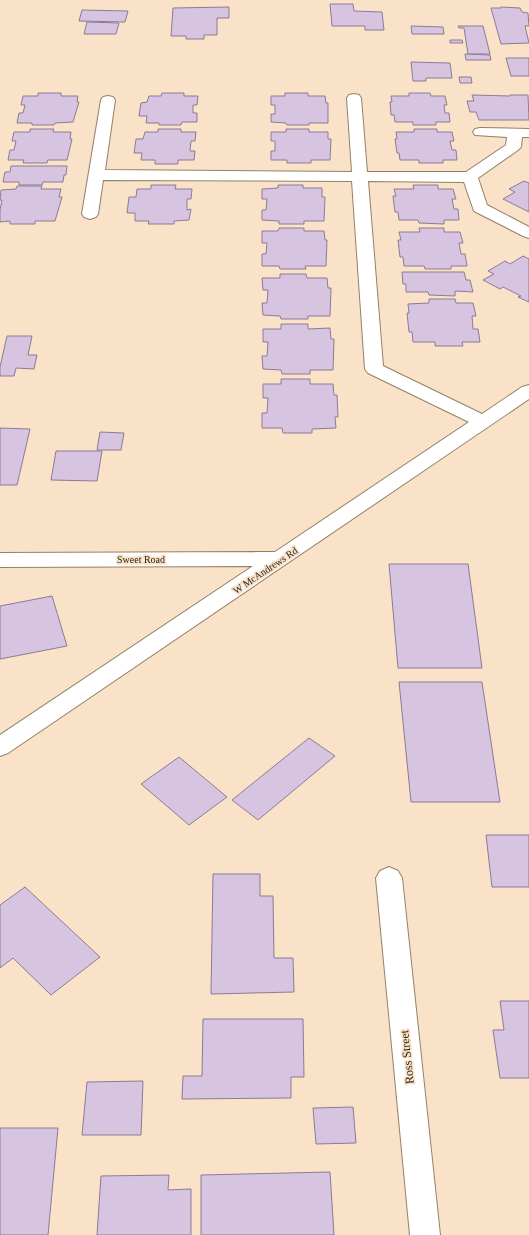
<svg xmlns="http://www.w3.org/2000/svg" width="529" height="1235" viewBox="0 0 529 1235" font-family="'Times New Roman',serif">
	<rect width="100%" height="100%" fill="#f9e2c8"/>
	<g fill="#d6c4e0" stroke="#8c7b95">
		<path d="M330,4H353L354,11L382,12L384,30H365V26H332Z"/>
		<path d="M229,7V18H217V35H204V39H186V36H171L173,8Z"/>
		<path d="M501,7L520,8L522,12L528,13L529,26H525L529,43L501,44L491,8H501Z"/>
		<path d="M82,10L128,11L125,22L79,21Z"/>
		<path d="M87,22L119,23L116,34H84Z"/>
		<path d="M411,26L443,27L444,34H412Z"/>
		<path d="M458,26H483L490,54H468L464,28H459Z"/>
		<path d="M450,40H462L463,43H450Z"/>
		<path d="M465,54L490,55L491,60H466Z"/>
		<path d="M506,58H529V76H511Z"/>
		<path d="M411,62L450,63L452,78H426V81H413Z"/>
		<path d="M459,77H471L472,83H460Z"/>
		<path d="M38,93H61V96H78L77,102H79L73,122L55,123L54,125H32V123H17L19,113H23L25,105H21L23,96H38Z"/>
		<path d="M162,93H184V96H198L197,105H193V113H197V122H182L181,125H159V123H146L147,116H139L141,103L147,102L149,96H161Z"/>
		<path d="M285,93H308V96H325L326,103H328V123H309V125H287L286,123L271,122V114H275V105H271V96H285Z"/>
		<path d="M409,93H430L431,96H445L447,105H444L445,113H449L450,122H436V125H413V122H395L394,115H391L390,102H392L391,96H409Z"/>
		<path d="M472,95L510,96V95H528L529,120H479L476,112H470L467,101H474Z"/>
		<path d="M30,129H54L53,132H71L70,139H72L67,160H48L47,163H23L24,160H8L10,150H14L16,141H12L14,132H30Z"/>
		<path d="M158,129H181V132H196L195,141H191L190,151H195L194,160H178V164H155V160H141L142,153H134L136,139H143L145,132H158Z"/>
		<path d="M286,129H309V132H328V139H331L330,160H311V163H287V160H271V151H275V141H271V132H286Z"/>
		<path d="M414,129H437V132H452L454,141H450L452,150H456L457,160H443V163H419V160H400L399,153H397L395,139H397L396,132H414Z"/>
		<path d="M11,166H67L66,175H64L63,182H43L42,185H19V182H3L5,172H10Z"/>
		<path d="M524,181L529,183V212L503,199L515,192L509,189Z"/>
		<path d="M151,185H176L175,189H192L191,199H187V210L191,209L189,220L174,221V224H148L149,221H135V213H127L129,197H136L137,189H151Z"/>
		<path d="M278,185H303V188H322V197H325L324,221H304V224H279V221L262,220V210H266L267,199H262V189L278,188Z"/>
		<path d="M413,185H438V189H453L456,199H452L454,209H458L459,220H444V224L419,223L418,220H399L398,212H395L393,196H396L394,189H414Z"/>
		<path d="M17,186H42L41,189H61L59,197H62L55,221H35V224H10V221L0,222V210L2,200H0L1,190L16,189Z"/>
		<path d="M279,228H304V231H324L325,240H327L326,266H305L306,269H280L279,266H262V254H266L267,243H262V231H278Z"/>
		<path d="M419,228H444V232H460L463,243H459L461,254H465L467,266H451V269H425L424,266H404L403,257H400L398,240H401L399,232H420Z"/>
		<path d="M523,256L529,259V302L518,297L521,296L503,287L500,289L483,280L494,274L488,271L505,261L510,264Z"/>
		<path d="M402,272H464L466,280H470L473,292L455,291V296L429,295L428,292H406V284H403Z"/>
		<path d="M280,274H306L307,278H327L328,288H331L330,316H308V319H281L280,316L263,315L262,303H267L268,290H263L262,278H280Z"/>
		<path d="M429,299H455L456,303H473L476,316H472L473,329H478L480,342H462L463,346H435V342H413L412,332H409L407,313H409L408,304L429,303Z"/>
		<path d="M281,324H308V329L330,328L331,339H334L333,370H310V374H282L281,370L263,369L262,356H267L268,342H263V329H281Z"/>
		<path d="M7,336H32L28,355H37L34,369L16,368L14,376H0V367Z"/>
		<path d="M281,379H310V384H333L334,395H337L338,417H335L336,428L312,429V433H283L282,428H262V413H267L268,398H263V384H281Z"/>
		<path d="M0,428L30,429L17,485H0Z"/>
		<path d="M100,432L124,433L121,450H97Z"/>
		<path d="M56,451H102L97,481L51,480Z"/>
		<path d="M389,564H468L482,668H398Z"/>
		<path d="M52,596L67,646L0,659V606Z"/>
		<path d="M399,682H482L500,802H411Z"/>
		<path d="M309,738L335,756L258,820L232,800Z"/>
		<path d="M179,757L227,797L189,825L141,784Z"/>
		<path d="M486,835H529V887H492Z"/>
		<path d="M213,874H260V896H273L274,958H293L294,992L211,994Z"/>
		<path d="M25,887L100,957L51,995L13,958L0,968V905Z"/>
		<path d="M500,1001H529V1078H500L493,1030H504Z"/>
		<path d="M203,1019H303L304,1077H291V1098L182,1099L183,1076H202Z"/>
		<path d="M143,1081L141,1135H82L87,1082Z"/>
		<path d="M353,1107L356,1143L316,1144L313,1108Z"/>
		<path d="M0,1128H58L48,1235H0Z"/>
		<path d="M330,1172L334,1235H201V1175Z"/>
		<path d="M169,1175L168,1190L191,1189V1235H97L101,1176Z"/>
	</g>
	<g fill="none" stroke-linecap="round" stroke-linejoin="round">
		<defs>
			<g id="minor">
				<path d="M354,94L359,95L361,98L367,172H466L506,145L507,137L475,135L473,132L475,129L480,128L529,129V137H522L521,147L518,150L478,178L487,205L529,227V238L523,236L474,211L464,182L368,181L383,366L482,414L522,387L529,385V399L8,753L0,756V735L253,566L0,567V553L275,552L469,422L368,373L365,369L352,181L103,180L98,214L96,217L90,219L84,217L82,214L101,100L103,97L108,96L113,97L115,100L105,170L352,172L347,98L349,95Z"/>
				<path d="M389,867L398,871L402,878L440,1235H410L376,878L380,871Z"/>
			</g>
		</defs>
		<use href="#minor" stroke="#948067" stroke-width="2"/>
		<use href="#minor" fill="#fff" fill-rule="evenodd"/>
	</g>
	<g text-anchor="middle" stroke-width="3.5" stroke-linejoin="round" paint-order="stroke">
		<g font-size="10" fill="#261e14" stroke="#f9e2c8">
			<text x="141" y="563">Sweet Road</text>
			<text transform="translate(265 570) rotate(-34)" y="4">W McAndrews Rd</text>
		</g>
		<g font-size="12" fill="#261e14" stroke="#f9e2c8">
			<text transform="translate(407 1057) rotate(-96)" y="4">Ross Street</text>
		</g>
	</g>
</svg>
